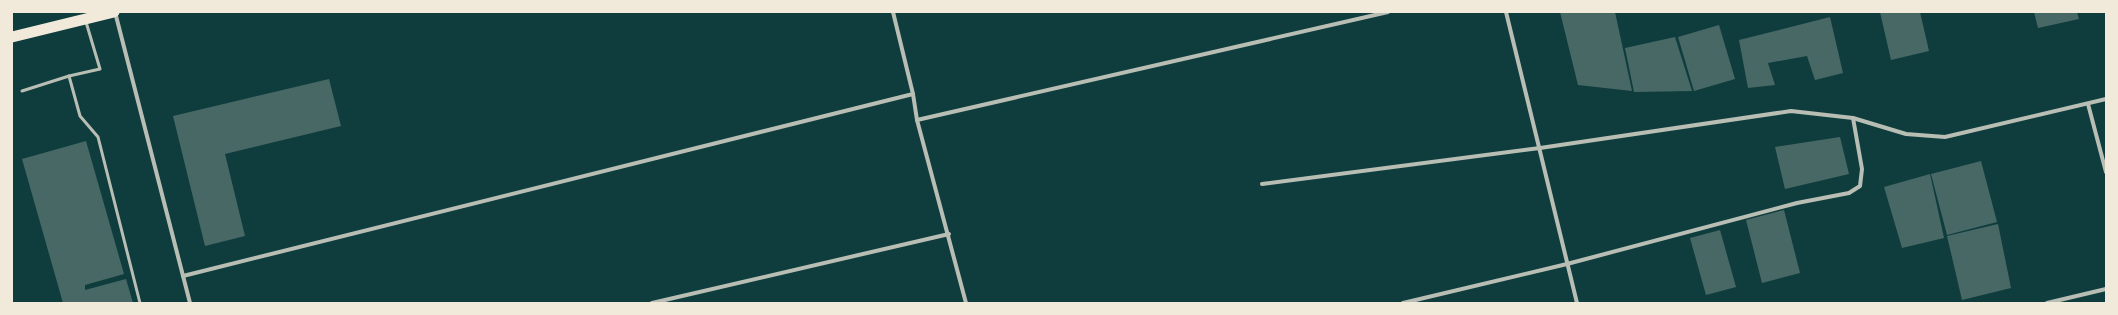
<svg xmlns="http://www.w3.org/2000/svg" width="2118" height="315" viewBox="0 0 2118 315" font-family="'IBM Plex Sans',sans-serif">
	<rect width="100%" height="100%" fill="#0f3d3e"/>
	<g fill="#486865">
		<path d="M1560,12H1615L1632,91L1578,85Z"/>
		<path d="M1880,12H1920L1929,51L1891,60Z"/>
		<path d="M2034,12H2077L2079,19L2038,28Z"/>
		<path d="M1830,17L1843,73L1815,80L1807,56L1768,63L1775,85L1748,88L1739,40Z"/>
		<path d="M1719,25L1735,79L1694,91L1678,37Z"/>
		<path d="M1675,37L1692,91L1634,92L1625,48Z"/>
		<path d="M329,79L341,126L225,154L245,236L205,246L173,116Z"/>
		<path d="M1840,137L1849,174L1785,189L1775,147Z"/>
		<path d="M86,141L124,274L85,285V290L126,279L133,303H63L22,159Z"/>
		<path d="M1981,161L1997,222L1947,235L1931,174Z"/>
		<path d="M1930,174L1944,238L1902,248L1884,187Z"/>
		<path d="M1784,210L1800,273L1762,283L1746,220Z"/>
		<path d="M1998,224L2011,288L1962,300L1947,236Z"/>
		<path d="M1720,230L1736,287L1706,295L1690,238Z"/>
	</g>
	<g fill="none" stroke-linecap="round" stroke-linejoin="round">
		<g stroke="#b8beb3" stroke-width="3">
			<path d="M86,22L100,69L69,76L80,116L98,137L140,303"/>
			<path d="M22,91L69,76"/>
		</g>
		<g stroke="#b8beb3" stroke-width="4">
			<path d="M115,12L190,303"/>
			<path d="M893,12L913,94L917,120L966,303"/>
			<path d="M1506,12L1577,303"/>
			<path d="M2088,104L2106,172"/>
			<path d="M917,120L1388,12"/>
			<path d="M1262,184L1540,148L1791,111L1853,118L1906,134L1945,137L2106,99"/>
			<path d="M183,276L913,94"/>
			<path d="M652,303L949,234"/>
			<path d="M1403,303L1567,264L1797,203L1849,193L1860,186L1862,169L1853,118"/>
			<path d="M2047,303L2106,289"/>
		</g>
		<path stroke="#f1e9da" stroke-width="11" d="M12,37L114,12"/>
	</g>
	<rect width="2118" height="315" fill="none" stroke="#f1e9da" stroke-width="26"/>
</svg>
